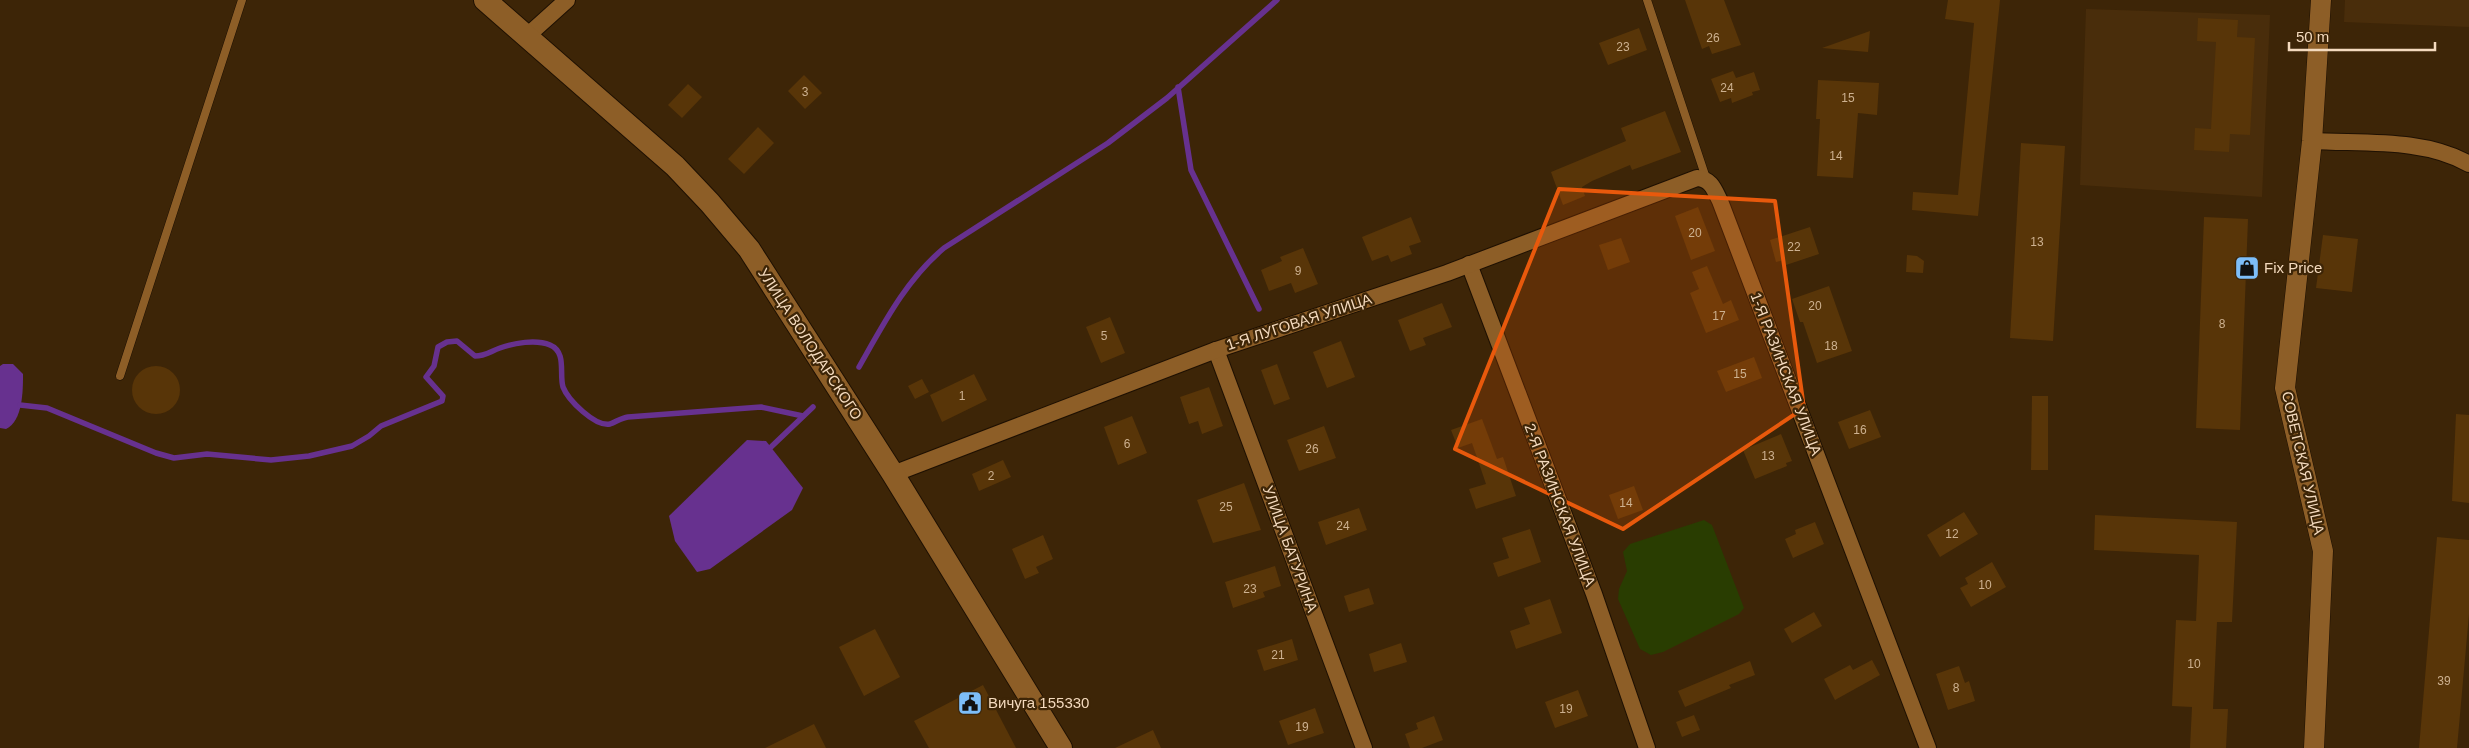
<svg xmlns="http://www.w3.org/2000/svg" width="2469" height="748" viewBox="0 0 2469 748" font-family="Helvetica,sans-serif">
	<rect width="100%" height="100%" fill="#3d2507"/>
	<g fill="#492d0b">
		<path d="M2345,0H2469V27L2344,22Z"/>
		<path d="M2086,9L2270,15L2262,197L2080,185Z"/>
	</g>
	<path fill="#293d01" d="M1704,520L1712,525L1744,608L1739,614L1663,652L1651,655L1640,649L1618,599L1619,589L1627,571L1623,552L1630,544Z"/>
	<g fill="#67318f">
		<path d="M3,364H13L23,374C23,390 23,421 6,429L0,428V366Z"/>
		<path d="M747,440L766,441L803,488L792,510L710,569L697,572L675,541L669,516Z"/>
	</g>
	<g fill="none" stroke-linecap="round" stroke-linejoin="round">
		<g stroke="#67318f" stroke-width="5.5">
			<path d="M1178,87L1191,170L1259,309"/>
			<path d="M859,367C884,323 906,280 944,248L1108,143L1167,98L1277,0"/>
			<path d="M20,405L47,408L156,453L174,458L207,454L271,460L309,456L352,446L369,436L381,426L442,401L443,396L426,377L434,366L438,347L447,342L457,341L475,356C485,356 491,351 500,348C514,343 536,339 550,345C567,352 559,374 563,387C568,400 595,427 610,424C616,422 621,418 628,417L761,407L803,416"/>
			<path d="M771,447L813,407"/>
		</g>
	</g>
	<g fill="#583508">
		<path d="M1685,0H1724L1741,45L1712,54L1709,46L1702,49Z"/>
		<path d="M1948,0H2000L1978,216L1912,210L1913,192L1958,195L1974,23L1945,19Z"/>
		<path d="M2198,18L2238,20L2237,37L2255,38L2250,135L2230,134L2229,152L2194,150L2195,128L2211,129L2216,42L2197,41Z"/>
		<path d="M1639,28L1647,50L1608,65L1599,43Z"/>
		<path d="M1870,31L1868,52L1822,48Z"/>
		<path d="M1733,71L1736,78L1754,72L1760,90L1752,92L1753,95L1732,103L1731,98L1720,102L1711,79Z"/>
		<path d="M804,75L822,93L805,109L788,91Z"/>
		<path d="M1818,80L1879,83L1877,115L1858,113L1853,178L1817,176L1820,119H1816Z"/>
		<path d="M688,84L702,97L682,118L668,105Z"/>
		<path d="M1665,111L1681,152L1632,170L1630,165L1592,181L1582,187L1585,196L1563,205L1551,172L1626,141L1621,128Z"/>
		<path d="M758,127L774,143L744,174L728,159Z"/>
		<path d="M2021,143L2065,146L2053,341L2010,338Z"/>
		<path d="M1698,207L1715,251L1691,260L1675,216Z"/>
		<path d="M1411,217L1421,242L1409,246L1412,254L1391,262L1388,255L1372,261L1362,237Z"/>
		<path d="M2204,217L2248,219L2240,430L2196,428Z"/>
		<path d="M1810,227L1819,254L1786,265L1784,260L1776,262L1770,240Z"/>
		<path d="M2323,235L2358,239L2352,292L2316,288Z"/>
		<path d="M1621,238L1630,262L1608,270L1599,245Z"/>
		<path d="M1303,248L1318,284L1295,293L1291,283L1269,291L1261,270L1282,261L1280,257Z"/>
		<path d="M1907,255L1917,256L1924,261L1923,273L1906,272Z"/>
		<path d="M1707,266L1723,304L1731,300L1739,320L1706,333L1690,293L1699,289L1692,272Z"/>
		<path d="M1829,286L1852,351L1817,363L1803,322H1800L1792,299Z"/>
		<path d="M1442,303L1452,327L1423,338L1426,345L1410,351L1398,320Z"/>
		<path d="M1110,317L1125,353L1101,363L1086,327Z"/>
		<path d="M1341,341L1355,377L1327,388L1313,352Z"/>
		<path d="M1754,357L1762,378L1726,392L1717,371Z"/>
		<path d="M1277,364L1290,399L1274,405L1261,370Z"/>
		<circle cx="156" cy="390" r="24"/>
		<path d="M974,374L987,400L942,422L930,395Z"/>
		<path d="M922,379L929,392L915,399L908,386Z"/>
		<path d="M1209,387L1223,426L1202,434L1198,421L1189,424L1180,397Z"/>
		<path d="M2032,396H2048V470H2031Z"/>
		<path d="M1870,410L1881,437L1849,449L1838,422Z"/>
		<path d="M2456,414L2469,415V503L2452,501Z"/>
		<path d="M1132,416L1147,453L1118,465L1104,427Z"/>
		<path d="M1482,419L1497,459L1503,457L1516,496L1476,509L1469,489L1486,484L1472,443L1458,448L1451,430Z"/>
		<path d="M1324,426L1336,458L1299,471L1287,440Z"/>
		<path d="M1781,434L1792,461L1786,463L1787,466L1755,479L1743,450Z"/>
		<path d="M1003,460L1011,477L979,491L972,474Z"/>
		<path d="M1244,483L1261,530L1213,543L1197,500Z"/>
		<path d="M1634,486L1643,510L1618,519L1609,495Z"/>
		<path d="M1359,508L1367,530L1326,545L1318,522Z"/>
		<path d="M1964,512L1978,534L1940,557L1927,535Z"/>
		<path d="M2095,515L2237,522L2232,622H2217L2213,709H2228L2226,748H2190L2192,707L2172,706L2176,620L2196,621L2199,555L2094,550Z"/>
		<path d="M1815,522L1824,544L1793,558L1785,539L1796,534L1795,530Z"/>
		<path d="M1530,529L1541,562L1498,577L1493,563L1509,558L1502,538Z"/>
		<path d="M1043,535L1053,559L1036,567L1039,573L1025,579L1012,549Z"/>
		<path d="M2437,537L2469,540V614L2457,748H2419Z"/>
		<path d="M1992,562L2006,587L1971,607L1960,588L1968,584L1965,578Z"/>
		<path d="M1275,566L1281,586L1263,592L1265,597L1233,608L1225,582Z"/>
		<path d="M1369,588L1374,604L1349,612L1344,596Z"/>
		<path d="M1550,599L1562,633L1516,649L1510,631L1530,624L1524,608Z"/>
		<path d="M1814,612L1822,626L1792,643L1784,629Z"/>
		<path d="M875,629L900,677L864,696L839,647Z"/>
		<path d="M1292,639L1298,660L1264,671L1257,650Z"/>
		<path d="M1401,643L1407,662L1374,672L1369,654Z"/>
		<path d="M1872,660L1880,675L1835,700L1824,679L1850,665L1853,670Z"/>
		<path d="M1750,661L1755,675L1729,685L1731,688L1685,707L1678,691Z"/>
		<path d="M1959,666L1965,683L1969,681L1975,701L1948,710L1936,674Z"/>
		<path d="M983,685L1016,748H929L914,721Z"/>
		<path d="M1578,690L1588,716L1555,728L1545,702Z"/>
		<path d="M1315,708L1324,733L1288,745L1279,721Z"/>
		<path d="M1694,715L1700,730L1682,737L1676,722Z"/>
		<path d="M1434,716L1443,740L1422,748H1410L1405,734L1418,729L1416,723Z"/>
		<path d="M814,724L826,748H765Z"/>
		<path d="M1153,730L1161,748H1115Z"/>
	</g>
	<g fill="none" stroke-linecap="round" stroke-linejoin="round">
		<defs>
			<g id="service">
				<path d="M1647,0L1706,178"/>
				<path d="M120,376L242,0"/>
			</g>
			<g id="minor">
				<path d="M526,37L567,0"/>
				<path d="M2312,141C2363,144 2424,138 2469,164"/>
				<path d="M1469,264L1594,594L1647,748"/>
				<path d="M1216,350L1364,748"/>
				<path d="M893,474L1216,350L1447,273L1697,178C1711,179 1714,189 1720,201L1928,748"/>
			</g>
			<path id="tertiary" d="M2314,748L2323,551L2285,388L2312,141L2321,0"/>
			<path id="secondary" d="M485,0L675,166L710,203L749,249L893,474L1061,748"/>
		</defs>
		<use href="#service" stroke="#1e1002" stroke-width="9"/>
		<use href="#minor" stroke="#1e1002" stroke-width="18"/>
		<use href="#tertiary" stroke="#1e1002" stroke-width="21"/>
		<use href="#secondary" stroke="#1e1002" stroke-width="24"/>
		<use href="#service" stroke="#8d5e27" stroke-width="8"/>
		<use href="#minor" stroke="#8d5e27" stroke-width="16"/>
		<use href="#tertiary" stroke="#8d5e27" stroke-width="20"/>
		<use href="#secondary" stroke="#8d5e27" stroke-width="22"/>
	</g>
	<path fill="#e8590c" fill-opacity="0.2" stroke="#e8590c" stroke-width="4" stroke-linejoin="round" d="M1559,189L1775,201L1804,408L1623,529L1455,449Z"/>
	<defs>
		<symbol id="shop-square" viewBox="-11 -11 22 22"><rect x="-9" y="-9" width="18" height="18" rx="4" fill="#7dbef9" stroke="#3d2507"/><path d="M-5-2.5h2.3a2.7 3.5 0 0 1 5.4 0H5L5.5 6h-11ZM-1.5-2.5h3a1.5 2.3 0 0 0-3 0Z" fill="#111"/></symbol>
		<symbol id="civic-square" viewBox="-11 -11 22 22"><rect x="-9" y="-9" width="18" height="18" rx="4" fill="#7dbef9" stroke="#3d2507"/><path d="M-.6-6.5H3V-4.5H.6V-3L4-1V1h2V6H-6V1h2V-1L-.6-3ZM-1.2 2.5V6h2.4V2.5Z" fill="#111"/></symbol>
	</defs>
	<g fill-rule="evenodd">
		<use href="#shop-square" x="2233" y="254" width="28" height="28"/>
		<use href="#civic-square" x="956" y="689" width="28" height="28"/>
	</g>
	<g text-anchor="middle" stroke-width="4.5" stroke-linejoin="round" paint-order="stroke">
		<g font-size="12" fill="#cdb190">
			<text x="1713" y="42">26</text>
			<text x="1623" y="51">23</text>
			<text x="1727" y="92">24</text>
			<text x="805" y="96">3</text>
			<text x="1848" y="102">15</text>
			<text x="1836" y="160">14</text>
			<text x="1695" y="237">20</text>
			<text x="2037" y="246">13</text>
			<text x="1794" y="251">22</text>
			<text x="1298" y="275">9</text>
			<text x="1815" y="310">20</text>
			<text x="1719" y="320">17</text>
			<text x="2222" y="328">8</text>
			<text x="1104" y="340">5</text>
			<text x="1831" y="350">18</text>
			<text x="1740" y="378">15</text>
			<text x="962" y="400">1</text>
			<text x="1860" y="434">16</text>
			<text x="1127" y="448">6</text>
			<text x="1312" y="453">26</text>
			<text x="1768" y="460">13</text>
			<text x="991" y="480">2</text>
			<text x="1626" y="507">14</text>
			<text x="1226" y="511">25</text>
			<text x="1343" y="530">24</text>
			<text x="1952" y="538">12</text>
			<text x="1985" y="589">10</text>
			<text x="1250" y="593">23</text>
			<text x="1278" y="659">21</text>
			<text x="2194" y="668">10</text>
			<text x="2444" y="685">39</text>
			<text x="1956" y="692">8</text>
			<text x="1566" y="713">19</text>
			<text x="1302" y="731">19</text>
		</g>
		<g font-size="15" fill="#f4dabe" stroke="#3d2507" text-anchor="start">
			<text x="2264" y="273">Fix Price</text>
			<text x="988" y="708">Вичуга 155330</text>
		</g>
		<g font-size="15" fill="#f4dabe" stroke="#3d2507">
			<text transform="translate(1299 322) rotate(-18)" y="5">1-Я ЛУГОВАЯ УЛИЦА</text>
			<text transform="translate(810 344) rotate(57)" y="5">УЛИЦА ВОЛОДАРСКОГО</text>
			<text transform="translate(1786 374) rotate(69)" y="5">1-Я РАЗИНСКАЯ УЛИЦА</text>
			<text transform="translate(2303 463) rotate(77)" y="5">СОВЕТСКАЯ УЛИЦА</text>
			<text transform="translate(1560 505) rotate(69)" y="5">2-Я РАЗИНСКАЯ УЛИЦА</text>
			<text transform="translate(1290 549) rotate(70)" y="5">УЛИЦА БАТУРИНА</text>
		</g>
	</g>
	<path d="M2289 42v8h146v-8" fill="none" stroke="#f4dabe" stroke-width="2.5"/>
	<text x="2296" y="42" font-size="15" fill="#f4dabe" stroke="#3d2507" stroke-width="4" paint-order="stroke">50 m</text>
</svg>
